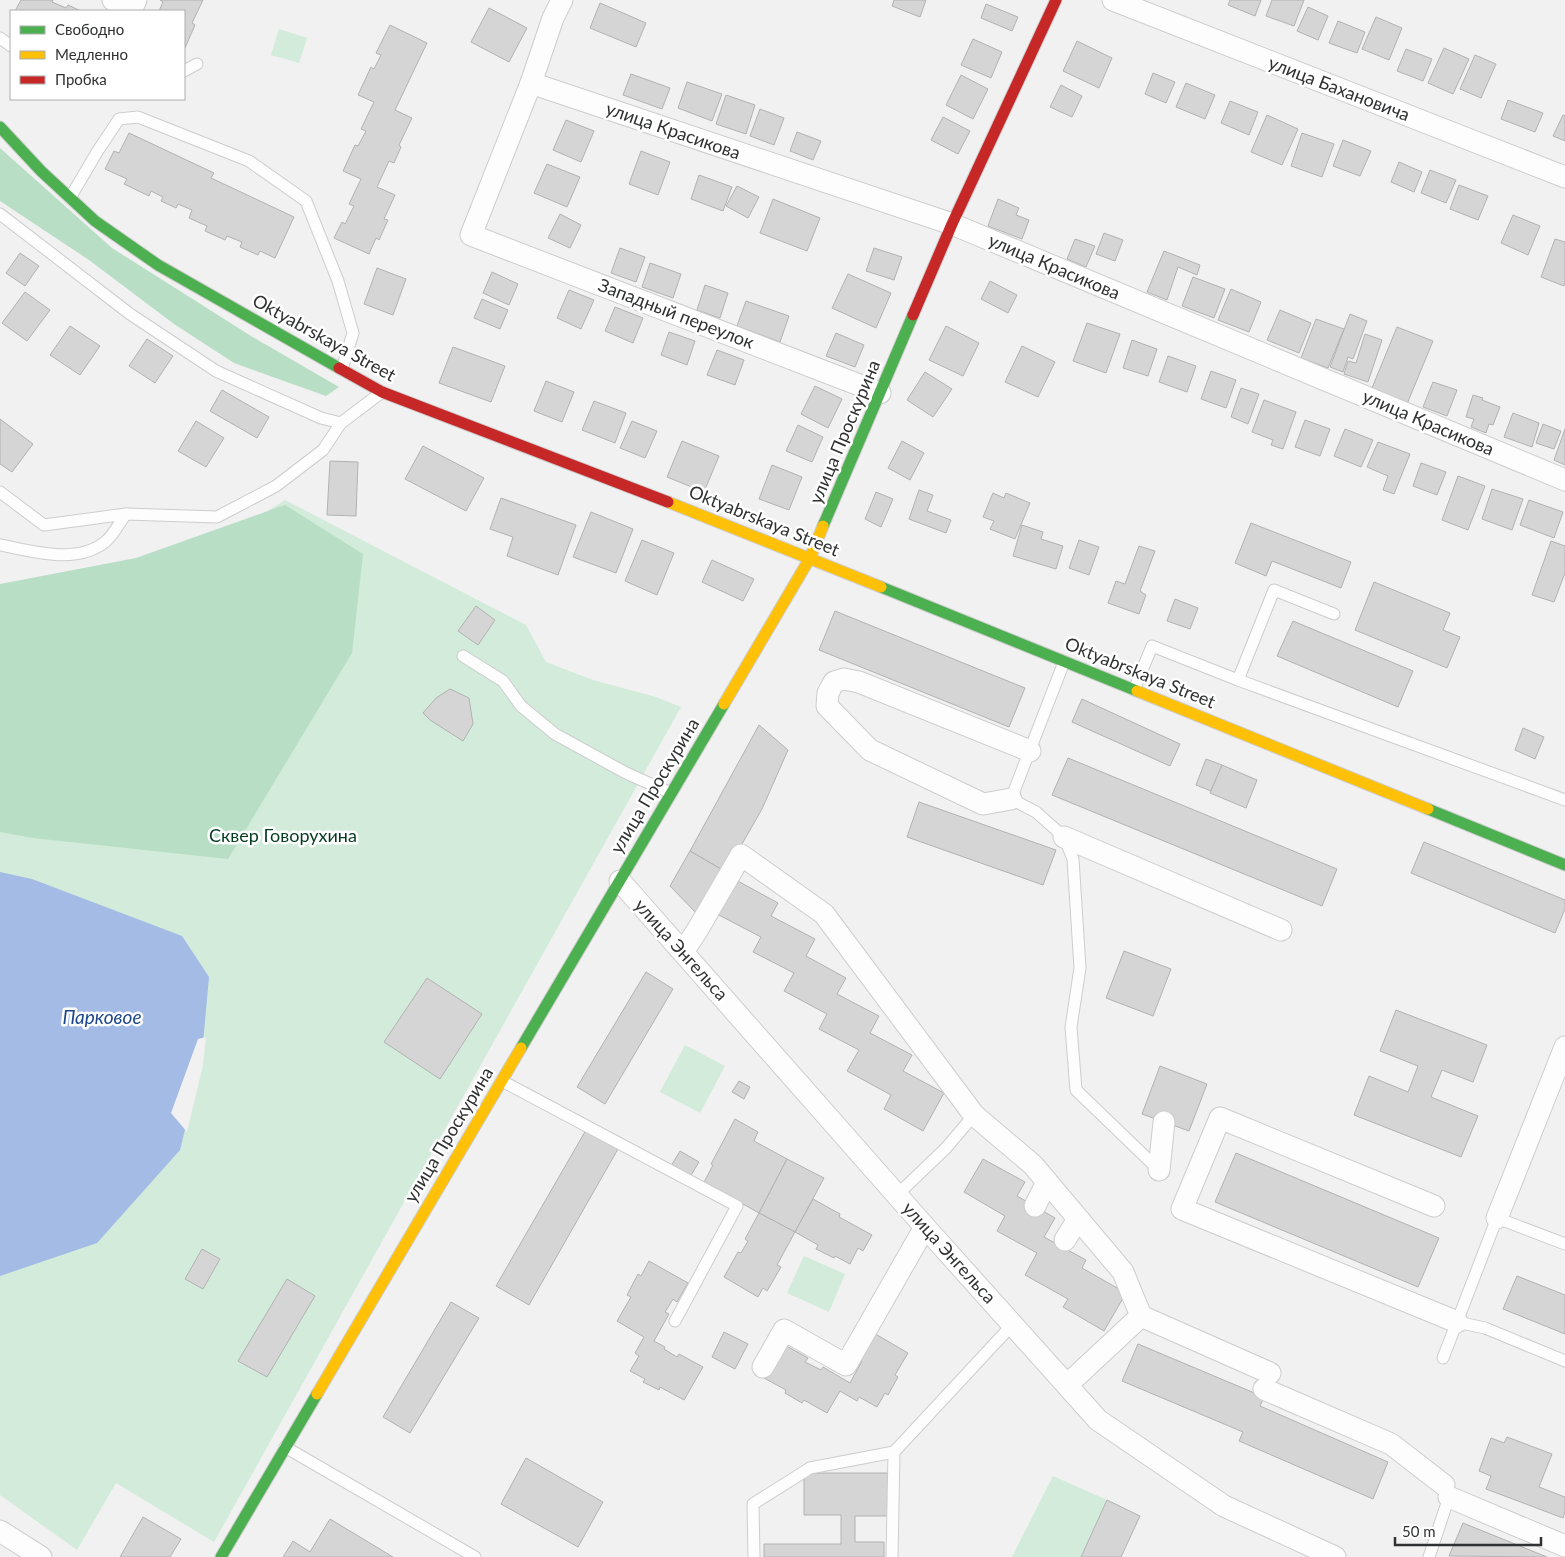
<svg xmlns="http://www.w3.org/2000/svg" width="1565" height="1557" viewBox="0 0 1565 1557" font-family="Lato,sans-serif">
	<rect width="100%" height="100%" fill="#f1f1f2"/>
	<g fill="#d2ebda">
		<path d="M279,29L307,38L299,63L271,55Z"/>
		<path d="M285,500L526,625L546,662L593,680L656,697L681,707L214,1542L116,1483L77,1550L0,1495V679Z"/>
		<path d="M685,1045L725,1066L700,1113L660,1092Z"/>
		<path d="M804,1256L845,1274L829,1312L787,1293Z"/>
		<path d="M1053,1476L1107,1500L1081,1557H1012Z"/>
	</g>
	<g fill="#b8dec5">
		<path d="M0,148L112,248L251,336L339,387L326,396L234,363L174,324L89,260L0,201Z"/>
		<path d="M285,505L363,554L352,653L228,859L33,838L0,832V584L136,558Z"/>
	</g>
	<path fill="#a3bbe5" d="M0,872L32,879L182,936L209,977L201,1065L180,1150L97,1243L0,1276Z"/>
	<path fill="#f1f1f2" d="M206,1037L203,1065L187,1132L171,1113L198,1039Z"/>
	<g fill="#d6d5d5" stroke="#b2b2b2">
		<path d="M21,0H53L52,2L66,8L68,5L81,11H15Z"/>
		<path d="M160,0H203L192,23L195,25L185,48L184,11H159L163,2Z"/>
		<path d="M894,0H926L920,17L892,6Z"/>
		<path d="M1230,0H1261L1255,16L1228,5Z"/>
		<path d="M1272,0H1304L1294,26L1266,16Z"/>
		<path d="M600,3L646,23L636,47L590,28Z"/>
		<path d="M986,4L1018,17L1012,31L981,18Z"/>
		<path d="M1308,7L1328,16L1318,40L1297,31Z"/>
		<path d="M489,8L527,28L509,62L471,42Z"/>
		<path d="M1376,17L1402,28L1389,60L1362,49Z"/>
		<path d="M1338,21L1365,32L1357,53L1329,43Z"/>
		<path d="M390,25L427,43L395,110L412,118L399,145L401,147L394,163L389,161L377,187L395,195L384,219L388,220L379,240L376,238L369,254L334,238L342,222L345,224L354,206L349,204L361,179L343,171L355,145L358,146L366,131L361,129L374,102L358,95L371,67L374,69L381,55L376,53Z"/>
		<path d="M973,39L1002,52L991,78L961,65Z"/>
		<path d="M1077,41L1112,58L1099,88L1063,71Z"/>
		<path d="M1444,48L1469,59L1453,94L1428,83Z"/>
		<path d="M1406,49L1432,59L1423,81L1397,71Z"/>
		<path d="M1475,55L1496,64L1481,98L1460,89Z"/>
		<path d="M1153,73L1175,82L1166,103L1145,94Z"/>
		<path d="M631,74L670,88L662,109L623,95Z"/>
		<path d="M961,75L988,89L973,119L946,105Z"/>
		<path d="M687,82L722,94L712,121L678,108Z"/>
		<path d="M1186,83L1215,95L1205,119L1176,107Z"/>
		<path d="M1061,85L1082,96L1072,117L1050,107Z"/>
		<path d="M726,95L755,105L746,134L716,124Z"/>
		<path d="M1508,100L1543,113L1535,132L1501,119Z"/>
		<path d="M1230,101L1258,112L1249,135L1221,123Z"/>
		<path d="M760,109L784,118L774,145L750,136Z"/>
		<path d="M1267,115L1298,129L1282,165L1251,152Z"/>
		<path d="M1563,115L1565,116V141L1553,136Z"/>
		<path d="M943,117L970,131L958,154L931,140Z"/>
		<path d="M566,120L594,131L581,162L553,150Z"/>
		<path d="M797,132L821,141L813,160L790,151Z"/>
		<path d="M129,133L214,173L211,178L294,217L275,258L260,251L258,255L240,247L242,242L227,236L225,240L205,231L207,226L189,218L192,210L178,204L176,208L161,201L163,197L151,191L149,196L124,184L127,179L105,169L114,151L119,153Z"/>
		<path d="M1302,133L1334,144L1322,177L1291,166Z"/>
		<path d="M1343,140L1371,151L1360,176L1333,166Z"/>
		<path d="M641,151L670,162L658,195L629,184Z"/>
		<path d="M1399,162L1422,172L1414,192L1391,182Z"/>
		<path d="M547,164L580,177L567,207L534,193Z"/>
		<path d="M1430,170L1456,180L1446,203L1421,193Z"/>
		<path d="M699,175L732,187L723,211L691,199Z"/>
		<path d="M1459,185L1488,196L1478,220L1450,209Z"/>
		<path d="M737,186L759,197L748,218L726,206Z"/>
		<path d="M773,199L820,218L807,251L760,233Z"/>
		<path d="M998,199L1019,208L1016,215L1029,220L1022,239L988,226Z"/>
		<path d="M560,214L581,225L570,248L548,238Z"/>
		<path d="M1513,215L1540,226L1528,255L1501,243Z"/>
		<path d="M1104,233L1123,240L1115,261L1096,254Z"/>
		<path d="M1075,239L1095,246L1086,267L1067,259Z"/>
		<path d="M1555,239L1565,242V282L1564,286L1541,277Z"/>
		<path d="M620,248L645,257L636,282L611,273Z"/>
		<path d="M874,248L902,257L894,280L866,271Z"/>
		<path d="M1164,251L1200,265L1197,275L1178,267L1167,300L1147,292Z"/>
		<path d="M20,253L39,266L25,286L6,273Z"/>
		<path d="M650,263L681,274L673,298L642,287Z"/>
		<path d="M377,268L406,279L393,315L364,304Z"/>
		<path d="M492,272L518,284L509,305L483,293Z"/>
		<path d="M848,274L891,293L876,328L832,308Z"/>
		<path d="M1193,277L1225,289L1214,318L1182,306Z"/>
		<path d="M990,281L1017,295L1008,313L981,299Z"/>
		<path d="M705,285L728,293L720,318L697,310Z"/>
		<path d="M1231,289L1261,302L1249,332L1218,320Z"/>
		<path d="M569,290L594,300L581,329L557,318Z"/>
		<path d="M25,292L50,310L27,341L2,323Z"/>
		<path d="M482,299L508,310L500,329L474,318Z"/>
		<path d="M746,301L789,316L780,342L737,326Z"/>
		<path d="M615,307L643,318L633,343L605,331Z"/>
		<path d="M1280,310L1311,323L1299,353L1267,340Z"/>
		<path d="M1350,314L1367,321L1353,359L1348,357L1343,372L1330,367Z"/>
		<path d="M1316,319L1344,329L1328,368L1301,358Z"/>
		<path d="M1087,323L1120,334L1106,373L1073,361Z"/>
		<path d="M70,326L100,346L80,375L50,355Z"/>
		<path d="M946,326L979,343L963,376L929,360Z"/>
		<path d="M1397,327L1433,341L1407,404L1372,388Z"/>
		<path d="M669,332L695,341L687,365L661,355Z"/>
		<path d="M836,333L864,345L855,367L826,356Z"/>
		<path d="M1365,334L1382,340L1368,382L1344,374L1348,361L1356,363Z"/>
		<path d="M147,339L173,356L155,383L129,366Z"/>
		<path d="M1132,340L1157,349L1148,376L1123,368Z"/>
		<path d="M1022,346L1055,362L1038,397L1005,382Z"/>
		<path d="M453,347L505,366L491,402L439,383Z"/>
		<path d="M717,350L744,360L735,385L707,375Z"/>
		<path d="M1168,356L1196,366L1187,392L1159,382Z"/>
		<path d="M1211,371L1236,380L1226,408L1201,399Z"/>
		<path d="M925,372L952,389L933,417L907,400Z"/>
		<path d="M546,381L574,392L562,422L534,411Z"/>
		<path d="M1433,382L1457,390L1447,416L1423,407Z"/>
		<path d="M815,386L842,399L828,428L801,414Z"/>
		<path d="M1241,388L1259,394L1248,424L1231,417Z"/>
		<path d="M222,390L269,417L257,438L210,411Z"/>
		<path d="M1473,395L1483,398L1482,400L1500,407L1493,425L1489,424L1486,433L1471,427L1474,419L1466,417Z"/>
		<path d="M1264,400L1296,412L1283,449L1271,445L1273,440L1252,432Z"/>
		<path d="M594,401L626,413L615,443L582,430Z"/>
		<path d="M1513,413L1539,423L1532,447L1504,437Z"/>
		<path d="M0,419L33,444L12,472L0,464Z"/>
		<path d="M1305,420L1330,429L1320,456L1295,447Z"/>
		<path d="M196,421L224,438L206,467L178,451Z"/>
		<path d="M632,421L657,431L645,458L620,448Z"/>
		<path d="M1543,424L1561,431L1554,449L1536,443Z"/>
		<path d="M798,425L823,437L812,462L786,451Z"/>
		<path d="M1345,429L1373,440L1361,467L1334,456Z"/>
		<path d="M1565,429V465L1554,460Z"/>
		<path d="M682,441L719,456L704,492L667,477Z"/>
		<path d="M902,441L924,453L910,480L888,468Z"/>
		<path d="M1378,442L1410,454L1394,494L1383,490L1388,476L1367,467Z"/>
		<path d="M423,446L484,478L466,511L405,479Z"/>
		<path d="M330,461L358,462L356,516L327,515Z"/>
		<path d="M1421,463L1446,472L1437,495L1413,486Z"/>
		<path d="M772,465L802,477L789,510L759,499Z"/>
		<path d="M1458,476L1485,486L1468,530L1442,520Z"/>
		<path d="M1492,489L1523,499L1512,530L1482,519Z"/>
		<path d="M919,490L933,495L927,511L951,520L946,533L909,519Z"/>
		<path d="M876,492L893,499L881,527L865,519Z"/>
		<path d="M993,493L1004,498L1006,493L1030,503L1015,539L990,529L994,521L983,517Z"/>
		<path d="M501,498L576,525L558,575L507,556L513,537L490,529Z"/>
		<path d="M1529,500L1563,512L1554,538L1520,525Z"/>
		<path d="M591,512L633,529L616,573L573,557Z"/>
		<path d="M1251,523L1351,562L1341,588L1272,561L1266,576L1235,563Z"/>
		<path d="M1022,525L1043,532L1041,539L1063,546L1056,569L1013,556Z"/>
		<path d="M642,540L674,553L657,595L625,581Z"/>
		<path d="M1079,540L1099,547L1089,575L1069,568Z"/>
		<path d="M1551,541L1565,546V573L1554,602L1532,595Z"/>
		<path d="M1139,546L1155,551L1140,591L1146,595L1139,614L1108,603L1116,581L1125,584Z"/>
		<path d="M712,560L754,579L743,601L702,582Z"/>
		<path d="M1374,582L1450,613L1443,630L1460,637L1447,668L1355,630Z"/>
		<path d="M1175,599L1198,608L1190,629L1167,621Z"/>
		<path d="M476,606L495,620L478,645L458,631Z"/>
		<path d="M835,611L1025,688L1009,727L819,650Z"/>
		<path d="M1293,621L1413,671L1398,707L1277,656Z"/>
		<path d="M450,689L469,698L473,724L463,741L430,720L423,713L436,698Z"/>
		<path d="M1082,699L1180,744L1170,766L1072,722Z"/>
		<path d="M759,725L788,750L762,809L726,872L690,851Z"/>
		<path d="M1523,728L1544,737L1535,759L1515,750Z"/>
		<path d="M1068,758L1337,869L1322,906L1052,795Z"/>
		<path d="M1206,759L1222,765L1211,791L1196,785Z"/>
		<path d="M1222,765L1257,780L1246,808L1210,793Z"/>
		<path d="M919,802L1056,850L1043,885L907,837Z"/>
		<path d="M1424,842L1565,900V909L1555,933L1411,873Z"/>
		<path d="M690,851L726,872L700,917L670,886Z"/>
		<path d="M736,880L778,903L771,916L815,939L806,956L846,978L837,994L879,1016L870,1033L912,1055L903,1071L944,1093L923,1131L884,1109L891,1095L847,1071L859,1050L819,1029L827,1014L784,991L794,973L753,952L761,937L717,914Z"/>
		<path d="M1124,951L1171,969L1153,1016L1106,998Z"/>
		<path d="M646,972L673,989L605,1104L577,1087Z"/>
		<path d="M427,978L482,1014L440,1079L384,1042Z"/>
		<path d="M1396,1010L1487,1045L1473,1082L1442,1070L1431,1097L1478,1116L1461,1157L1354,1115L1369,1076L1408,1092L1418,1066L1380,1051Z"/>
		<path d="M1160,1066L1207,1084L1189,1131L1142,1114Z"/>
		<path d="M739,1081L750,1087L744,1099L732,1092Z"/>
		<path d="M735,1119L758,1132L754,1141L787,1159L759,1213L704,1182L713,1165L711,1164Z"/>
		<path d="M586,1130L618,1149L529,1305L496,1286Z"/>
		<path d="M680,1151L699,1162L690,1177L671,1166Z"/>
		<path d="M1236,1153L1439,1238L1418,1287L1215,1202Z"/>
		<path d="M787,1159L824,1178L795,1232L759,1213Z"/>
		<path d="M983,1159L1025,1182L1017,1196L1055,1218L1044,1237L1086,1260L1082,1268L1126,1293L1104,1331L1063,1307L1068,1299L1025,1275L1037,1253L997,1231L1005,1216L964,1192Z"/>
		<path d="M813,1199L840,1214L839,1217L872,1235L863,1251L858,1248L850,1264L835,1256L834,1258L816,1249L818,1245L795,1232Z"/>
		<path d="M759,1213L795,1232L777,1265L781,1267L767,1291L763,1288L758,1297L724,1277L738,1252L741,1253L748,1241L745,1239Z"/>
		<path d="M202,1249L220,1259L203,1289L185,1279Z"/>
		<path d="M649,1261L688,1283L677,1302L673,1299L665,1312L669,1314L654,1341L665,1347L664,1349L677,1357L679,1354L703,1367L684,1400L660,1387L659,1390L643,1382L645,1379L630,1371L639,1356L635,1353L644,1337L617,1321L631,1297L627,1295L638,1274L641,1276Z"/>
		<path d="M1517,1276L1565,1295V1334L1503,1309Z"/>
		<path d="M287,1279L315,1296L267,1377L238,1361Z"/>
		<path d="M451,1302L479,1318L410,1433L383,1417Z"/>
		<path d="M724,1332L748,1344L735,1369L712,1357Z"/>
		<path d="M872,1332L908,1353L895,1375L898,1377L888,1395L885,1393L877,1407L859,1397L857,1401L840,1391L827,1413L804,1400L802,1403L785,1393L786,1390L764,1378L783,1344L808,1358L805,1362L821,1370L823,1367L850,1383L862,1361L857,1358Z"/>
		<path d="M1138,1344L1264,1397L1260,1406L1388,1462L1373,1499L1239,1441L1243,1432L1122,1381Z"/>
		<path d="M1507,1437L1552,1454L1539,1487L1565,1497V1512L1563,1518L1486,1489L1491,1476L1479,1471L1491,1438L1504,1443Z"/>
		<path d="M526,1458L603,1502L578,1547L501,1504Z"/>
		<path d="M804,1473H888V1516H855V1542H884V1557H764V1544H841V1515H804Z"/>
		<path d="M1107,1500L1140,1516L1121,1557H1081Z"/>
		<path d="M143,1517L181,1539L170,1557H120Z"/>
		<path d="M330,1519L393,1557H283L293,1541L310,1552Z"/>
		<path d="M1463,1523L1547,1557L1449,1556Z"/>
	</g>
	<g fill="none" stroke-linecap="round" stroke-linejoin="round">
		<defs>
			<g id="lane">
				<path d="M0,38L11,46"/>
				<path d="M184,71L197,64"/>
				<path d="M70,198L97,152L119,119L138,117L249,161L306,201L338,281L353,333L342,369"/>
				<path d="M0,214L130,314L216,371L321,418L341,423"/>
				<path d="M0,492L44,525L126,514L217,517L276,486L323,450L341,423L382,392"/>
				<path d="M0,545C33,551 76,565 105,542C113,536 119,523 126,514"/>
				<path d="M463,656L503,681L521,706L555,734L626,773L671,793"/>
				<path d="M1064,662L1011,799L1036,812L1064,837L1073,859L1080,968L1071,1027L1076,1090L1159,1170"/>
				<path d="M1238,680L1565,800"/>
				<path d="M1134,690L1152,646L1238,680L1274,590L1334,614"/>
				<path d="M502,1081L737,1206L675,1321"/>
				<path d="M897,1195L946,1148L974,1115"/>
				<path d="M1565,1244L1497,1218L1457,1322L1485,1328L1565,1361"/>
				<path d="M1443,1358L1457,1322"/>
				<path d="M285,1447L475,1557"/>
				<path d="M754,1557L753,1504L810,1468L894,1452"/>
				<path d="M892,1557L894,1452L1013,1324"/>
				<path d="M1429,1557L1449,1497L1448,1494"/>
			</g>
			<g id="street">
				<path d="M113,0L132,8L136,0"/>
				<path d="M562,0L553,18L531,83L471,235L880,393"/>
				<path d="M1113,0L1565,177"/>
				<path d="M531,83L952,224L1565,480"/>
				<path d="M1011,799L983,804L870,750L827,706L828,693L834,682L844,679L859,682L1030,751"/>
				<path d="M1064,837L1281,930"/>
				<path d="M620,881L925,1227L1098,1420L1224,1506L1335,1557"/>
				<path d="M683,952L698,929L741,855L824,914L974,1115L1033,1165L1123,1272L1141,1316"/>
				<path d="M1159,1170L1164,1122"/>
				<path d="M1035,1206L1047,1182"/>
				<path d="M1434,1206L1220,1118L1182,1209L1457,1322"/>
				<path d="M1497,1218L1565,1047"/>
				<path d="M1065,1240L1078,1219"/>
				<path d="M763,1367L784,1330L846,1365L925,1227"/>
				<path d="M1067,1385L1141,1316L1270,1373"/>
				<path d="M1264,1389L1391,1444L1444,1485"/>
				<path d="M1449,1497L1565,1546"/>
				<path d="M0,1531L41,1557"/>
			</g>
			<g id="fast">
				<path d="M0,127L41,171L95,221L158,265L339,368"/>
				<path d="M823,526L913,315"/>
				<path d="M881,587L1137,691"/>
				<path d="M1428,809L1565,865"/>
				<path d="M521,1048L724,704"/>
				<path d="M221,1557L317,1394"/>
			</g>
			<g id="slow">
				<path d="M668,502L881,587"/>
				<path d="M1137,691L1428,809"/>
				<path d="M724,704L810,558L823,526"/>
				<path d="M317,1394L521,1048"/>
			</g>
			<g id="jam">
				<path d="M913,315L952,224L1056,0"/>
				<path d="M339,368L382,392L668,502"/>
			</g>
		</defs>
		<use href="#lane" stroke="#cdcdce" stroke-width="13"/>
		<use href="#street" stroke="#cdcdce" stroke-width="23"/>
		<use href="#fast" stroke="#cdcdce" stroke-width="13"/>
		<use href="#slow" stroke="#cdcdce" stroke-width="13"/>
		<use href="#jam" stroke="#cdcdce" stroke-width="13"/>
		<use href="#lane" stroke="#fdfdfd" stroke-width="11"/>
		<use href="#street" stroke="#fdfdfd" stroke-width="21"/>
		<use href="#fast" stroke="#4caf50" stroke-width="11"/>
		<use href="#slow" stroke="#ffc107" stroke-width="11"/>
		<use href="#jam" stroke="#c62828" stroke-width="11"/>
	</g>
	<g text-anchor="middle" stroke-width="5" stroke-linejoin="round" paint-order="stroke">
		<g font-size="18" fill="#303132" stroke="#fff">
			<text transform="translate(1339 89) rotate(21)" y="6">улица Бахановича</text>
			<text transform="translate(673 131) rotate(19)" y="6">улица Красикова</text>
			<text transform="translate(1054 267) rotate(23)" y="6">улица Красикова</text>
			<text transform="translate(676 314) rotate(21)" y="6">Западный переулок</text>
			<text transform="translate(324 338) rotate(29)" y="6">Oktyabrskaya Street</text>
			<text transform="translate(1428 423) rotate(23)" y="6">улица Красикова</text>
			<text transform="translate(845 432) rotate(-67)" y="6">улица Проскурина</text>
			<text transform="translate(764 521) rotate(22)" y="6">Oktyabrskaya Street</text>
			<text transform="translate(1140 673) rotate(22)" y="6">Oktyabrskaya Street</text>
			<text transform="translate(655 786) rotate(-59)" y="6">улица Проскурина</text>
			<text transform="translate(681 950) rotate(48)" y="6">улица Энгельса</text>
			<text transform="translate(449 1135) rotate(-59)" y="6">улица Проскурина</text>
			<text transform="translate(949 1253) rotate(48)" y="6">улица Энгельса</text>
		</g>
		<g font-size="18" fill="#033b1e" stroke="#fff">
			<text x="283" y="842">Сквер Говорухина</text>
		</g>
		<g font-size="19" font-style="italic" fill="#1c468b" stroke="#fff">
			<text x="102" y="1024">Парковое</text>
		</g>
	</g>
	<rect x="10" y="10" width="175" height="90" fill="#ffffff" stroke="#acadad"/>
	<rect x="20" y="26" width="25" height="8" fill="#4caf50" stroke="#acadad"/>
	<text x="55" y="35" font-size="15" fill="#303132">Свободно</text>
	<rect x="20" y="51" width="25" height="8" fill="#ffc107" stroke="#acadad"/>
	<text x="55" y="60" font-size="15" fill="#303132">Медленно</text>
	<rect x="20" y="76" width="25" height="8" fill="#c62828" stroke="#acadad"/>
	<text x="55" y="85" font-size="15" fill="#303132">Пробка</text>
	<path d="M1395 1537v8h146v-8" fill="none" stroke="#303132" stroke-width="2.5"/>
	<text x="1402" y="1537" font-size="15" fill="#303132" stroke="#ffffff" stroke-width="4" paint-order="stroke">50 m</text>
</svg>
